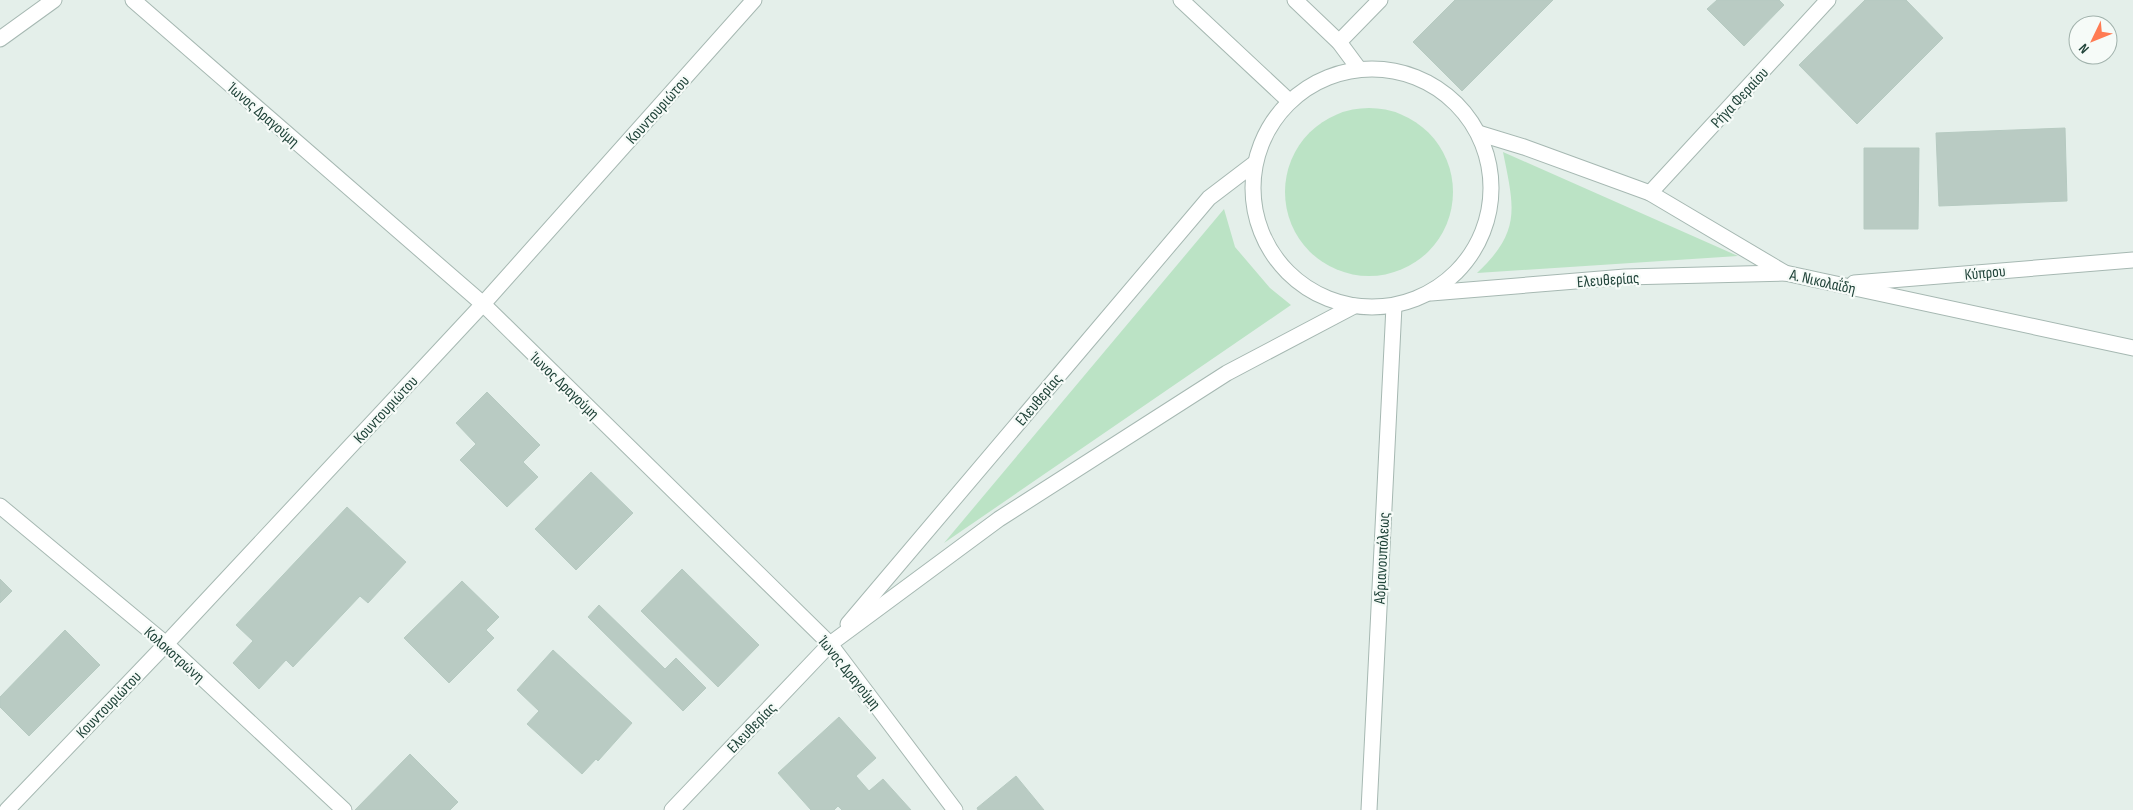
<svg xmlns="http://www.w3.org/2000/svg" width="2133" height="810" viewBox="0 0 2133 810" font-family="'Sofia Sans Condensed',sans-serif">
	<rect width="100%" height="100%" fill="#e4efea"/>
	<g fill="#bbe3c5">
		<circle cx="1369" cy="192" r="84"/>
		<path d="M1503,152L1738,256L1477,273C1522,231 1514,207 1503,152Z"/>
		<path d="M1224,209L1235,247L1270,288L1291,305L944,543Z"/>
	</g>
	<g fill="#b9cbc3" stroke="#b6cac1">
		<path d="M1455,0H1553L1462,91L1413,42Z"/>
		<path d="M1717,0H1779L1784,5L1744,46L1707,9Z"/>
		<path d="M1865,0H1906L1943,38L1857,124L1799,65Z"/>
		<path d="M2065,128L2067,201L1939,206L1936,133Z"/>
		<path d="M1864,148H1919L1918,229H1864Z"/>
		<path d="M487,392L540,445L523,462L538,477L507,507L460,460L476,444L456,423Z"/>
		<path d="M591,472L633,513L576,570L535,529Z"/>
		<path d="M347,507L406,562L368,603L360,596L293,667L286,660L259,689L233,663L253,641L236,625Z"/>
		<path d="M682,569L759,645L718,687L641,611Z"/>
		<path d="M0,579L12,591L0,603Z"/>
		<path d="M462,581L499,617L486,630L494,638L449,683L404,638Z"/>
		<path d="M599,605L665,669L676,658L706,688L683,711L588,617Z"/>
		<path d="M65,630L100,665L29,736L0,707V697Z"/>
		<path d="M553,650L632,723L598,761L596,759L582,774L527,724L539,711L517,690Z"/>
		<path d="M839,717L876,758L856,776L869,791L883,779L911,810H842L838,806L834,810H811L778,773Z"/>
		<path d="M410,754L458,802L450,810H355Z"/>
		<path d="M1016,776L1044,810H978L977,808Z"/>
	</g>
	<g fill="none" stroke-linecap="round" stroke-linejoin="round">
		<defs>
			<g id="minor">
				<path d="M133,0L483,304L830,644L955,810"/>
				<path d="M1181,0L1289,101"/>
				<path d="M1295,0L1339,42L1359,69"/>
				<path d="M0,39L54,0"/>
				<path d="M1339,42L1380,0"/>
				<circle cx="1372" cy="188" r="119"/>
				<path d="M1478,133L1524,147L1650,193L1785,273L2133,348"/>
				<path d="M1650,193L1828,0"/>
				<path d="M1854,283L2133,260"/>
				<path d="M1431,293L1625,277L1785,273"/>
				<path d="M0,506L166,644L344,810"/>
				<path d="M848,624L1209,198L1255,163"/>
				<path d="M7,810L166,644L483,304L754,0"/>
				<path d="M672,810L830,644L999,519L1227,373L1354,306"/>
				<path d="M1369,810L1394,306"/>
			</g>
		</defs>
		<use href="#minor" stroke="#a6b8b2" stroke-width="17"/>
		<use href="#minor" stroke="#fff" stroke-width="15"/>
	</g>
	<g text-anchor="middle" stroke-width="4.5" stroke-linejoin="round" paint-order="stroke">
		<g font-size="16" fill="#21443a" stroke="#f6fbf8">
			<text transform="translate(1739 97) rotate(-47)" y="6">Ρήγα Φεραίου</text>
			<text transform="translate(657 109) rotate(-48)" y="6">Κουντουριώτου</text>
			<text transform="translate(264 114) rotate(41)" y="6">Ίωνος Δραγούμη</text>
			<text transform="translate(1985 272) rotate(-5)" y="6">Κύπρου</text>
			<text transform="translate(1608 279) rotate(-4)" y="6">Ελευθερίας</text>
			<text transform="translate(1823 281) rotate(13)" y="6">Α. Νικολαΐδη</text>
			<text transform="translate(565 385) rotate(44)" y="6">Ίωνος Δραγούμη</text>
			<text transform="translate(1038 399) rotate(-50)" y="6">Ελευθερίας</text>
			<text transform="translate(385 409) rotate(-47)" y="6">Κουντουριώτου</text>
			<text transform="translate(1381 558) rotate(-87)" y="6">Αδριανουπόλεως</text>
			<text transform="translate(175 654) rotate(42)" y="6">Κολοκοτρώνη</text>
			<text transform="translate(850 672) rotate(51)" y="6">Ίωνος Δραγούμη</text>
			<text transform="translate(108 704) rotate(-46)" y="6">Κουντουριώτου</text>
			<text transform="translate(751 727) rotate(-46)" y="6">Ελευθερίας</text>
		</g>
	</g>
	<g transform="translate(2093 40) rotate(227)"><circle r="24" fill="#f6fbf8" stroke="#a1b2ac"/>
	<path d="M0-4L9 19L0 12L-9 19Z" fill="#ff7b53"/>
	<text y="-8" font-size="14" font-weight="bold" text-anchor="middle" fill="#21443a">N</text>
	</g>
</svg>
